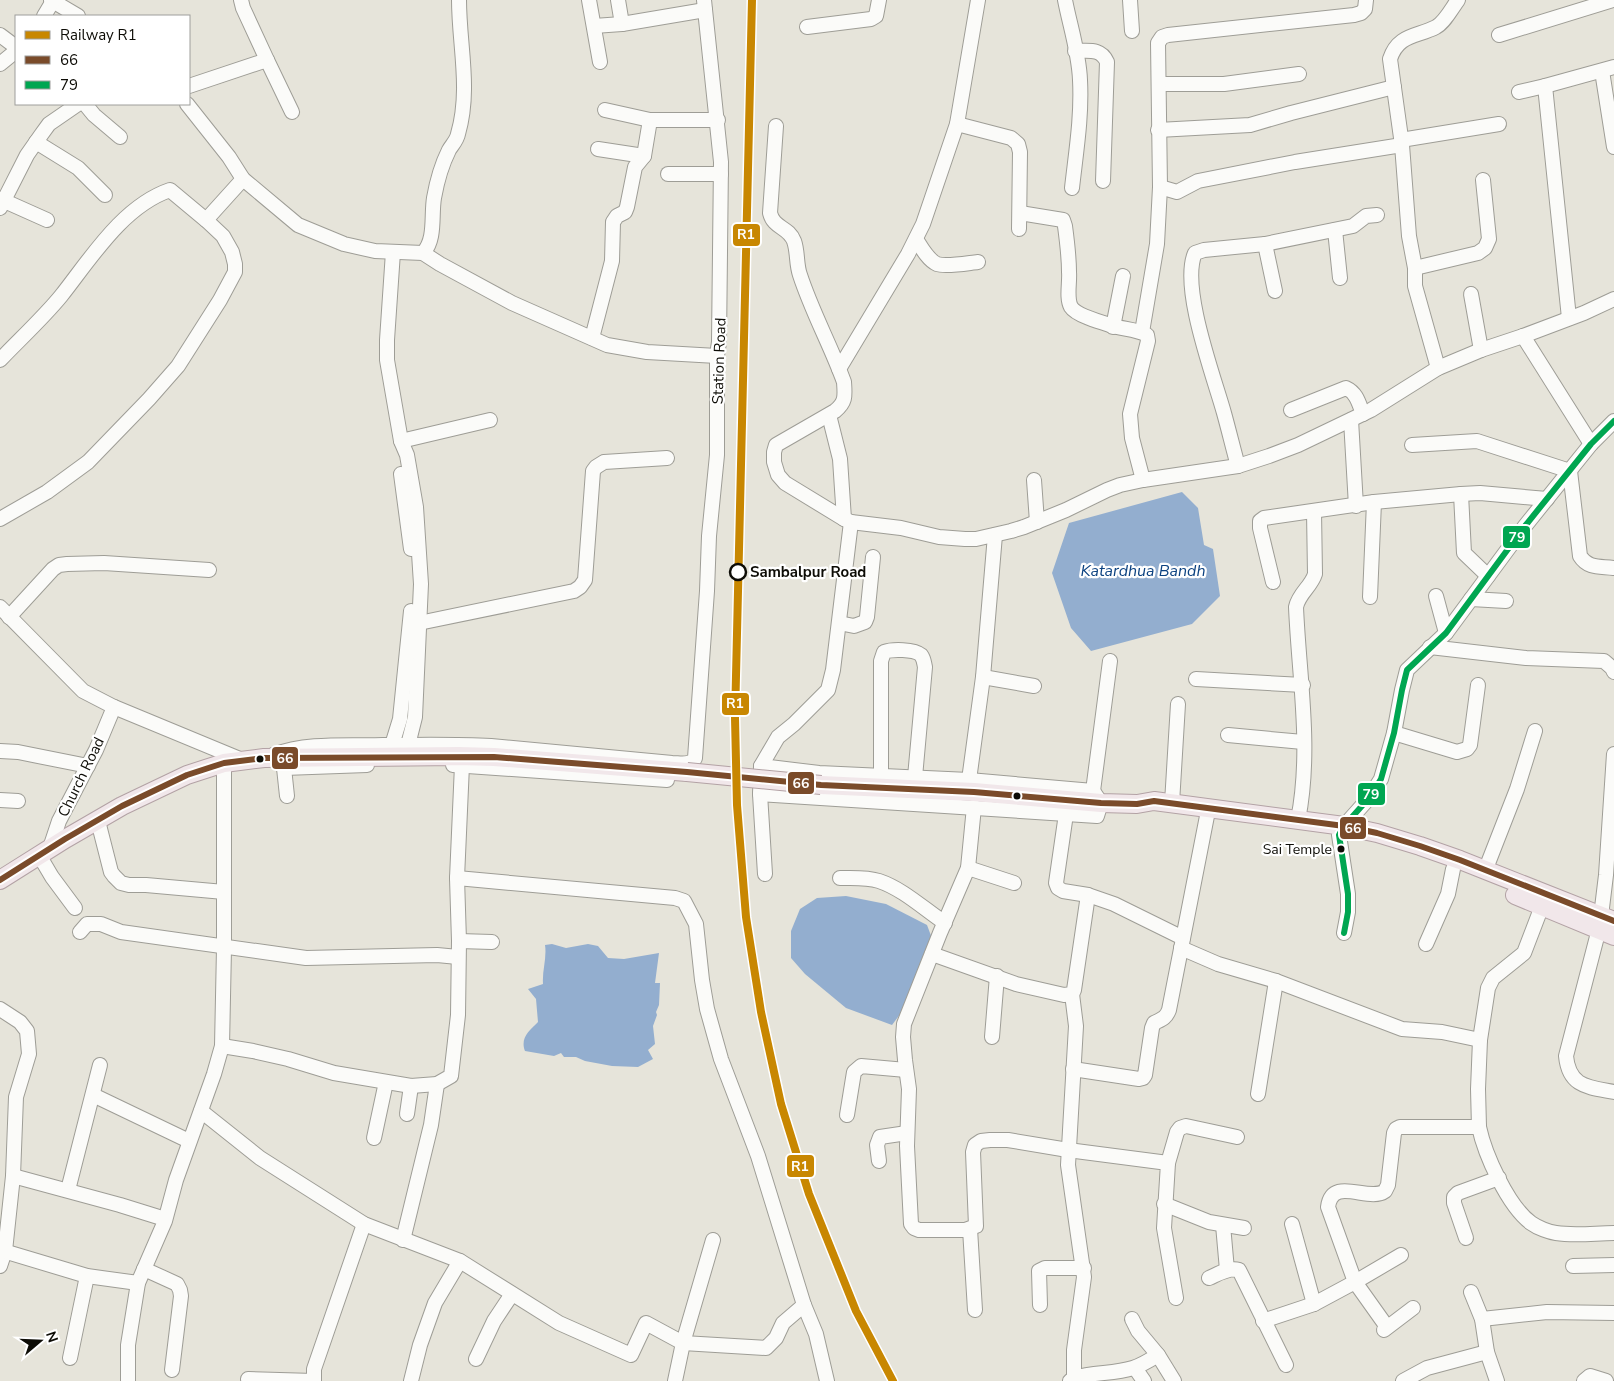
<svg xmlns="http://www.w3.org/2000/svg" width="1614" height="1381" viewBox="0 0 1614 1381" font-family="'Nunito Sans',sans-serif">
	<rect width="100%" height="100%" fill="#e6e4da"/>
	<g fill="#93aecf">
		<path d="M1182,492L1198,508L1204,545L1213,549L1220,596L1192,624L1091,651L1071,628L1052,573L1069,523Z"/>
		<path d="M846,896L886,904L927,925L933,941L901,1013L892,1025L846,1008L805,974L791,958V931L800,909L817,898Z"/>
		<path d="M552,944L566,948L588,944L598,946L608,958L624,959L659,953L655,983H660L659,1005L656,1012L657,1015L653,1026L655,1044L648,1050L653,1059L638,1067L612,1066L585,1061L576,1057H564L561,1053L554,1056L525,1051C520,1038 529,1031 538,1022L536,999L528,989L543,984C542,971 547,958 545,945Z"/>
	</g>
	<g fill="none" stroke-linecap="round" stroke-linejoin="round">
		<defs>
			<g id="minor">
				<path d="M51,0L78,16"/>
				<path d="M589,0L600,62"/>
				<path d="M618,0L622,24"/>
				<path d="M1065,0C1070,26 1079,53 1080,80C1082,116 1076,152 1072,188"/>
				<path d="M1130,0L1132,31"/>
				<path d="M44,16L53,1"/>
				<path d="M594,26L622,24L705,10"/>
				<path d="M807,27L871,19L876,16L879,0"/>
				<path d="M0,35L16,47"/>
				<path d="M1499,35L1613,0"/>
				<path d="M1075,51C1089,51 1101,48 1107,62L1103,181"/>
				<path d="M267,60L292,112"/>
				<path d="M0,64L16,51"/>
				<path d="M1602,71L1614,147"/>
				<path d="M1159,84H1224L1299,74"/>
				<path d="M189,86L267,60L243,8L241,0"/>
				<path d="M1519,92L1545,86"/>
				<path d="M85,104L94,115L120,137"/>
				<path d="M187,104L229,157L243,179L298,225L344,244L375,251L423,253L440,264L512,303L607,345L647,352L717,356"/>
				<path d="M605,110L650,120"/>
				<path d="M957,124L1011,138L1018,144L1020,152L1019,229"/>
				<path d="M776,126L770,213C774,229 788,226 794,241C798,252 796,264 800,275C812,312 831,346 844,382C845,396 846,402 835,411L776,445L774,452V462L778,475L785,483L844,519L851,522L901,528L939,537L965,539H976L1011,531L1024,527L1066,510L1107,490L1120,485L1143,480L1238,466L1269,456L1298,445L1371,410L1438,368L1481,350L1523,336L1584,313L1614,299"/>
				<path d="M1158,130L1250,125L1291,113L1394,87"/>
				<path d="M1401,140L1499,124"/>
				<path d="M36,142L78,168L105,195"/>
				<path d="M598,149L644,156"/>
				<path d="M668,174H721"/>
				<path d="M1160,187L1177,192L1198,181L1295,162L1402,145"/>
				<path d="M0,199L47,220"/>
				<path d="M0,208L27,155L41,135L49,124L78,104"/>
				<path d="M1020,213L1063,220L1065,226C1067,241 1069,257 1069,272C1070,282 1066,298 1071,307C1076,315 1100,322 1110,325C1121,329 1137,329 1147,335L1148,341L1130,414L1132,438L1143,480"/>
				<path d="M1335,230L1340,278"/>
				<path d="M916,239C921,247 928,260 937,264C946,267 968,263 978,262"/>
				<path d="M1265,244L1275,291"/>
				<path d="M393,252L387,340V360L401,441L407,455L416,507L421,584L415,717L408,745"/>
				<path d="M423,253C436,239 431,216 434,198C437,181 441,166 449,150C452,145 457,140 458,134C471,89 459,45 459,0"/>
				<path d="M1415,268L1478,253L1485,248L1489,239L1483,180"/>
				<path d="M1471,294L1481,350"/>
				<path d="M1569,318L1545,86L1614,67"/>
				<path d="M1113,327L1123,276"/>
				<path d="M1142,332L1157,244L1160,187L1158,43L1162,37L1168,35L1354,15L1361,13L1365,9L1366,0"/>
				<path d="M1523,336L1591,444"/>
				<path d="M592,338L612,261L613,222L617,216L625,212L627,207L635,167L644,156L650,120H718"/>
				<path d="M0,360C20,339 43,318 61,296C91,258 123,206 170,190L206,220"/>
				<path d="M1438,368L1415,286V268L1409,236L1402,145L1390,59C1398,34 1417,37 1436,27C1445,22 1452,8 1458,0"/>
				<path d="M839,369L908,254L923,224L957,124L978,0"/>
				<path d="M1291,410L1346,388C1357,393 1359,404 1363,414"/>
				<path d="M829,415L840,459L844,519"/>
				<path d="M1351,420L1356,506"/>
				<path d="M401,441L490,420"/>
				<path d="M1412,445L1477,441L1570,471L1580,556C1588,569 1601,566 1614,568"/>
				<path d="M1238,466C1233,448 1229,431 1224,413C1214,377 1180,287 1195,253L1204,250L1265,244L1353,226L1366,216L1377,215"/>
				<path d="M401,474L411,549"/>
				<path d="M1034,480L1037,522"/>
				<path d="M1461,494L1464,553L1488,576"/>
				<path d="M0,519L47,492L88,462L149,399L178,366L220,300L235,272V264L232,252L223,236L206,220L243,179"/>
				<path d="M1273,582L1260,528V521L1264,518L1374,502L1461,494L1480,493L1547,499"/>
				<path d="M1436,596L1446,633"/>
				<path d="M1370,597L1374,502"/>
				<path d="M1471,599L1506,601"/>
				<path d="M0,607L83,691L114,707L242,760"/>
				<path d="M9,617L53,569L59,565L67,564L104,563L209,570"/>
				<path d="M419,623L574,591L580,587L585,580L593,471L596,467L604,462L667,458"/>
				<path d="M839,623L854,626L865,622L867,617L873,557"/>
				<path d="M1430,647L1526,658L1604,661L1612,668L1614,672"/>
				<path d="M983,677L1034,686"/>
				<path d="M1196,679L1303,685"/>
				<path d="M1394,733L1457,752L1467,749L1470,745L1478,685"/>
				<path d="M1228,735L1303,742"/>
				<path d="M392,745L400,719L411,611"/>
				<path d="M0,751L18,752L88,766"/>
				<path d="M273,755C308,742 346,746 383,745C419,745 455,744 491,746L672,763C680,763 691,766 695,758L707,591L709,536L717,455V356L719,342L721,162L704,0"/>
				<path d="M278,759L284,768L367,765"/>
				<path d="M453,765L667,780"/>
				<path d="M761,766L819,773L969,780L1093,791L1101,803L1097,816L760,794Z"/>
				<path d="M761,766L778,737L794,724L828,690L833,670L851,522"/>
				<path d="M284,768L287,796"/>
				<path d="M881,776V661L884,652C892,649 914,649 921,655C924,659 924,663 925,667L915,777"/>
				<path d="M969,780L983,677L995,535"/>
				<path d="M1093,791L1110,661"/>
				<path d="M760,794L765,874"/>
				<path d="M0,800L18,801"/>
				<path d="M1172,803L1178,704"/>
				<path d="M974,807L968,868L940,933L904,1024L903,1037L905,1060L909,1089L907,1146L911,1224L914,1228L919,1230H965L976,1226L973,1152L975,1145L981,1141L990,1140H1008L1068,1150L1168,1163L1164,1228L1176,1298"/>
				<path d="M1066,814L1056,883L1058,888L1063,891L1088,895L1114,904L1183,938"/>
				<path d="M1298,820C1312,749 1299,678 1296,607C1299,593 1311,587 1315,574L1314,512"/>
				<path d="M98,821L111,872L114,876L121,883L129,885H146L224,892"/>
				<path d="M50,848L59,821L96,750L114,707"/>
				<path d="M39,855L52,877L75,908"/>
				<path d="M968,868L1014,883"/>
				<path d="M1485,871L1517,789L1535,731"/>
				<path d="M457,878L675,898L684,901L696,924L702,980L707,1009L721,1059L758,1156L804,1305L816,1334L827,1381"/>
				<path d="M840,878C853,878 867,877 879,881C903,889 924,909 945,923"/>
				<path d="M1601,916L1606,875L1614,754"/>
				<path d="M1599,929L1566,1056C1569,1087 1588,1087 1614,1092"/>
				<path d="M80,932L87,924H101L121,932L306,958L437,955L458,957"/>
				<path d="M1344,933L1348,912V894L1339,835L1344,826L1369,798L1381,779L1394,733L1402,690L1407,670L1446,633L1525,526L1591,444L1614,421"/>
				<path d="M459,941L492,942"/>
				<path d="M1426,944L1448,894L1453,869"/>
				<path d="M1181,948L1218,964L1276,981L1402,1029L1442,1032L1480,1040"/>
				<path d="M932,954L1016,984L1064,995L1072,994L1074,990L1088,895"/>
				<path d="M0,1009L20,1022L27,1031L29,1054L16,1097L13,1176L5,1251L0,1266"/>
				<path d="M992,1037L997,976"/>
				<path d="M222,1046L253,1051L288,1059L334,1073L411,1086L437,1084L451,1076L458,1015L459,941L457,878L462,765"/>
				<path d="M1073,1069L1139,1079L1143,1078L1145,1075L1152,1028L1154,1023C1162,1019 1166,1018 1169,1010L1207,816"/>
				<path d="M1258,1094L1276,981"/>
				<path d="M93,1095L189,1141"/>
				<path d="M201,1111L260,1158L364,1224L460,1261L559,1323L631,1355L646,1323L683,1343L766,1348L776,1338L783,1323L804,1305"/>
				<path d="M407,1114L411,1086"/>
				<path d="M847,1115L854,1072L861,1066L906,1070"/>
				<path d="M1479,1127L1478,1089L1480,1040L1488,988L1493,978L1524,953L1542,906"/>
				<path d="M374,1138L386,1082"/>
				<path d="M879,1161L877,1145L880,1137L907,1133"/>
				<path d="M1168,1163L1177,1132L1180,1128L1186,1126L1237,1137"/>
				<path d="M13,1176L120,1205L165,1219"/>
				<path d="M68,1190L100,1065"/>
				<path d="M1164,1204L1209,1222L1244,1228"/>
				<path d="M1292,1224L1314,1304"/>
				<path d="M1223,1225L1227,1270"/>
				<path d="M970,1229L975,1310"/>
				<path d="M1466,1238L1454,1203V1197L1458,1193L1499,1178"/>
				<path d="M403,1240L431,1125L437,1084"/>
				<path d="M0,1250L87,1276L138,1283"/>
				<path d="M1573,1266L1614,1265"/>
				<path d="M144,1269L177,1284L180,1290L181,1296L172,1370"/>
				<path d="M1209,1278C1218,1274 1229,1267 1239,1270L1286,1365"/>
				<path d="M1471,1292L1482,1319L1487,1352L1497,1381"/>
				<path d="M1040,1305L1039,1271L1045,1268H1084"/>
				<path d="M1132,1319L1138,1331L1158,1355"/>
				<path d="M1482,1319L1547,1312L1614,1313"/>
				<path d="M1263,1321L1314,1304L1355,1282L1401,1255"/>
				<path d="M1387,1327L1355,1282L1328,1207C1332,1175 1369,1203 1385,1191L1388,1185L1394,1133L1396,1129L1400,1127H1479C1485,1155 1508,1206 1531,1223C1538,1228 1549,1232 1556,1233C1575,1236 1596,1233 1614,1233"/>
				<path d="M1384,1330L1413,1308"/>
				<path d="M70,1358L87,1276"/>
				<path d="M476,1359L494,1321L512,1294"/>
				<path d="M1135,1368L1144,1381"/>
				<path d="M1074,1378C1094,1372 1114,1374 1133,1368C1142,1365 1150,1360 1158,1355L1174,1381"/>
				<path d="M248,1379L314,1381"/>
				<path d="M128,1381V1345L138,1283L165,1221L176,1180L214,1074L222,1046L224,948V763"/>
				<path d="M314,1381V1369L364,1224"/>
				<path d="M411,1381L420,1345L435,1303L460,1261"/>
				<path d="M675,1381L683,1343L713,1240"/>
				<path d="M1070,1381L1074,1378V1350L1084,1277L1068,1165L1076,1026L1072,994"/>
				<path d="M1403,1381L1427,1368L1487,1352"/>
				<path d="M1584,1381L1590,1376L1606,1381"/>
			</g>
			<g id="major">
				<path d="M821,785L974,792L1101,803L1137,804L1154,801L1344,826L1377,833L1420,846L1460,860L1614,921"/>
				<path d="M0,880L65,839L122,806L187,775L224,763L264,758L459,756L494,757L687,772"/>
				<path d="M1515,895L1614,936"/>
			</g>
		</defs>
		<use href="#minor" stroke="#9e9d96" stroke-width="16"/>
		<use href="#major" stroke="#b3a2a5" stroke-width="20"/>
		<use href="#minor" stroke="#fbfbf9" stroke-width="14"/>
		<use href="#major" stroke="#f1e7ea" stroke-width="18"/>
		<defs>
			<path id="major-bridge" d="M687,772L821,785"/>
		</defs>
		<use href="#major-bridge" stroke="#b3a2a5" stroke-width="20" stroke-linecap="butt"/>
		<use href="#major-bridge" stroke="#f1e7ea" stroke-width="18"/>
		<defs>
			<path id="bus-1" d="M0,880L65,839L122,806L187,775L224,763L264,758L494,757L687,772L821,785L974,792L1101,803L1137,804L1154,801L1344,826L1377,833L1420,846L1460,860L1614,921"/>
			<path id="bus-2" d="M1344,933L1348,912V894L1339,835L1344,826L1369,798L1381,779L1394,733L1402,690L1407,670L1446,633L1525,526L1591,444L1614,421"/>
		</defs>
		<use href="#bus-1" stroke="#fff" stroke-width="10"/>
		<use href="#bus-2" stroke="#fff" stroke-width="10"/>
		<use href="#bus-1" stroke="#7a4b2a" stroke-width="6"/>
		<use href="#bus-2" stroke="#00a651" stroke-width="6"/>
		<defs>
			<path id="rail-1" d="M752,0L735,718L737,805L746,917L761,1012L781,1104L809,1194L856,1311L893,1381"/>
		</defs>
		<use href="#rail-1" stroke="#fff" stroke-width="11"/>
		<use href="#rail-1" stroke="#c88701" stroke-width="8"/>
	</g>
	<circle fill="#fff" stroke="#0d0c06" stroke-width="2.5" cx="738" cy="572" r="8"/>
	<g fill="#0d0c06" stroke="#fff" stroke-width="2">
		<circle cx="260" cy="759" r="4.5"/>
		<circle cx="1017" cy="796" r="4.5"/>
		<circle cx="1341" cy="849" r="4.5"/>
	</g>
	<g text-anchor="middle" stroke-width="4.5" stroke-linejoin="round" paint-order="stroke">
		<g font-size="14" fill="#0d0c06" stroke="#fff" text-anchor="end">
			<text x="1332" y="854">Sai Temple</text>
		</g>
		<g font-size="15" fill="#0d0c06" stroke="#fff">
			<text transform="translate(719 361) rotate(-88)" y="5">Station Road</text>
			<text transform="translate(81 777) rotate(-64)" y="5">Church Road</text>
		</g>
		<g font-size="15" font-weight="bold" fill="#0d0c06" stroke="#fff" text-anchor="start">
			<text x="750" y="577">Sambalpur Road</text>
		</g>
		<g font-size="16" font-style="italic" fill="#0c4280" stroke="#fff">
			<text x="1143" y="576">Katardhua Bandh</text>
		</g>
	</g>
	<g stroke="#fff" stroke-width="2">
		<rect x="732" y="223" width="29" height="24" rx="5" fill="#c88701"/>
		<rect x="1502" y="525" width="29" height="24" rx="5" fill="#00a651"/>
		<rect x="721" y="692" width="29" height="24" rx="5" fill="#c88701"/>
		<rect x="271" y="746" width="28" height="24" rx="5" fill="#7a4b2a"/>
		<rect x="787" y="771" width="28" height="24" rx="5" fill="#7a4b2a"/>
		<rect x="1357" y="782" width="29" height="24" rx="5" fill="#00a651"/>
		<rect x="1339" y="816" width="28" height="24" rx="5" fill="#7a4b2a"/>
		<rect x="786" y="1154" width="29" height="24" rx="5" fill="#c88701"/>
	</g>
	<g font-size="14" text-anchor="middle" font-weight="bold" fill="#fff">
		<text x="746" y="239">R1</text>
		<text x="1517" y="542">79</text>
		<text x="735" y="708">R1</text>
		<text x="285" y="763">66</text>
		<text x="801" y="788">66</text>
		<text x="1371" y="799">79</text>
		<text x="1353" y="833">66</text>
		<text x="800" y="1171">R1</text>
	</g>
	<rect x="15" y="15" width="175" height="90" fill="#ffffff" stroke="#9e9e9b"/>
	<rect x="25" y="31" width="25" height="8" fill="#c88701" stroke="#9e9e9b"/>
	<text x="60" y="40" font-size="15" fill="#0d0c06">Railway R1</text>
	<rect x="25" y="56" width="25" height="8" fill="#7a4b2a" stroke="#9e9e9b"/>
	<text x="60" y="65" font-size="15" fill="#0d0c06">66</text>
	<rect x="25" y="81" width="25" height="8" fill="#00a651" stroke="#9e9e9b"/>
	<text x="60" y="90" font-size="15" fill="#0d0c06">79</text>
	<g transform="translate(40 1341) rotate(71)" stroke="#ffffff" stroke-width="4" paint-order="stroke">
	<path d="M0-4L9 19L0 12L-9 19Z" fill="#0d0c06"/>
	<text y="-8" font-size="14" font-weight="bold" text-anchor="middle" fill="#0d0c06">N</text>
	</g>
</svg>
